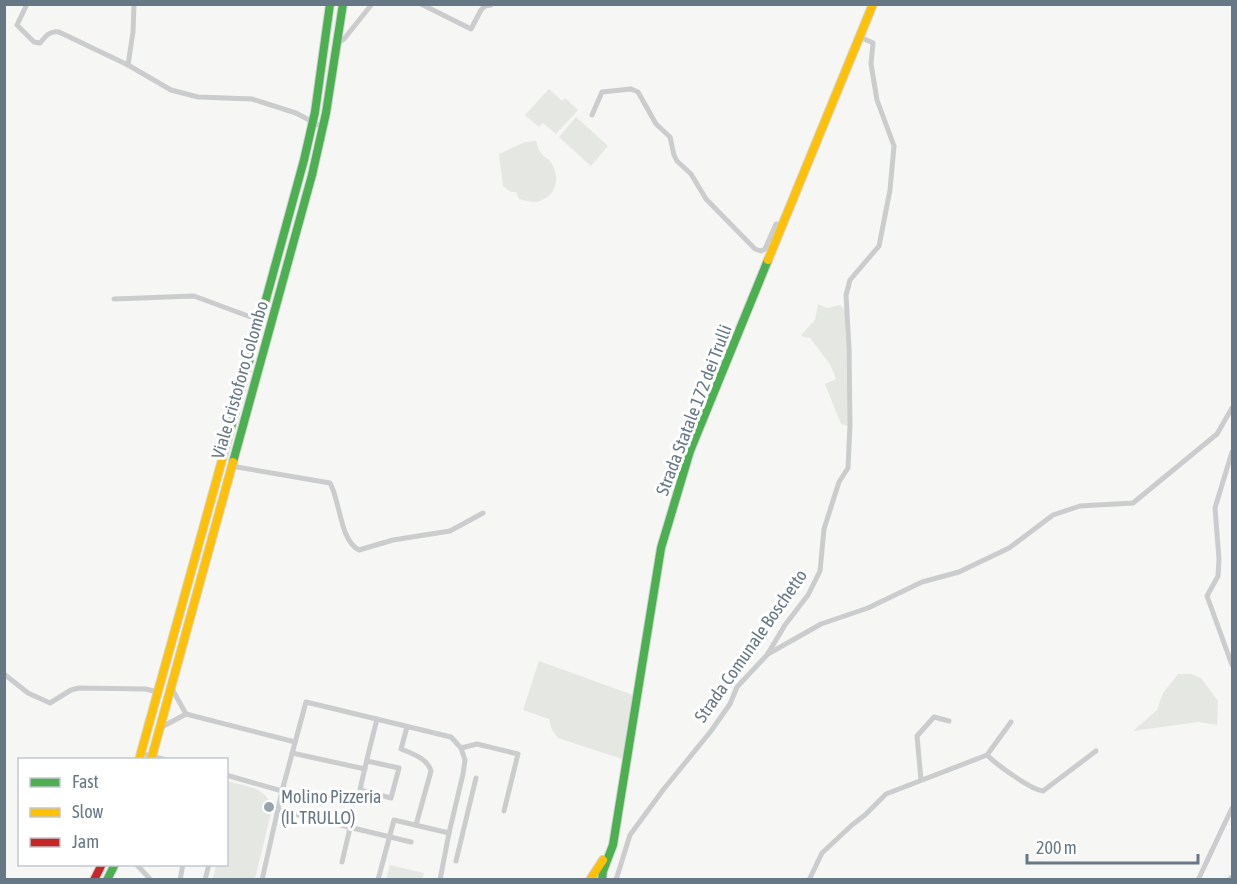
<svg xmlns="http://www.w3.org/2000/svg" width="1237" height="884" viewBox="0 0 1237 884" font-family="'Asap Condensed',sans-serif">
	<rect width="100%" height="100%" fill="#f6f6f5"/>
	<g fill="#e5e8e2">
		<path d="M549,89L562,101L565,98L578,110L556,134L543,123L539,127L525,115Z"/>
		<path d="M576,117L608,146L591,166L559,137Z"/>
		<path d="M536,141C537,145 539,151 542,154C544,157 547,158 549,160C559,172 559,189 546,198C537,204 529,202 519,199L516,192H511L503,186L499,154L525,142Z"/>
		<path d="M818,304L827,308L840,305L845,310L848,426L841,424L825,384L836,379L830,364L810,338L804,337L801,335L815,320Z"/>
		<path d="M539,661L636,696L625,760L558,738L552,730L549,719L523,710Z"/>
		<path d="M1178,674H1191L1201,678L1218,701L1217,725L1198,722L1133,731L1157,710L1163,693Z"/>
		<path d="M227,781C247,787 267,786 272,809L255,879H213L216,865L226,864Z"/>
		<path d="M390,865L424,873L422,879H386Z"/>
	</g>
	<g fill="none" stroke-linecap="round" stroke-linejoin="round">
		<defs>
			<g id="fast">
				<path d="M224,453L304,160L315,112L330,4"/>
				<path d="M233,462L312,175L326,113L343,4"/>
				<path d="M107,880L115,864"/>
				<path d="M602,880L603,871L613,845L661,548L690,451L768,260"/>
			</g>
			<g id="slow">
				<path d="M768,260L873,4"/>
				<path d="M139,760L224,453"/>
				<path d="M151,760L233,462"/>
				<path d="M590,880L603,860"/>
			</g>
			<path id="jam" d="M94,880L102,864"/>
		</defs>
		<use href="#fast" stroke="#d3d4d5" stroke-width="10"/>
		<use href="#slow" stroke="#d3d4d5" stroke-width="10"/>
		<use href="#jam" stroke="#d3d4d5" stroke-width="10"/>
		<g stroke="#cbcccd" stroke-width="5">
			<path d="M27,4L17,25L34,42L40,43C45,37 50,30 59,32L128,65L171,90L198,97L252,99L296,113L324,128"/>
			<path d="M421,4L471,29L481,10L485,6L491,5"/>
			<path d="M337,44L344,39L372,4"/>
			<path d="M128,65L133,32L134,4"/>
			<path d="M592,115L602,92L631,89L638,92L656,124L670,137L674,155L677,161L691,174L706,199L755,249L761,251L765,249L776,224L783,225"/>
			<path d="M114,299L194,296L248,316L260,319"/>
			<path d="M1232,452L1215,508L1219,559L1218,576L1207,596L1232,665"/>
			<path d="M231,466L330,483C340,500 340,541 359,550L393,540L450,531L483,513"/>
			<path d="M768,654L821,624L868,608L922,582L959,572L1009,548L1053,515L1080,506L1133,503L1217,434L1232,408"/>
			<path d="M4,674L28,693L50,703L71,690L79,688L146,689L157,692"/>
			<path d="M186,714L295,742"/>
			<path d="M407,727L401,749C413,754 427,758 431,771L416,825"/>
			<path d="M160,728L186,714L171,687"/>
			<path d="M461,748L477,744L518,754L504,811"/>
			<path d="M140,753L166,760"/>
			<path d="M292,753L365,769"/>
			<path d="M987,755L1011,722"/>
			<path d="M367,761L399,768L391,798L360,790C365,766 371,743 377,719"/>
			<path d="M226,775L282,791"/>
			<path d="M921,780L917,736L934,717L949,721"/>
			<path d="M278,810L411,842"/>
			<path d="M456,861L476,778"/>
			<path d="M342,862L350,828"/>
			<path d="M136,864L151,880"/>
			<path d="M180,880L183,864"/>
			<path d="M205,880L209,864"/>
			<path d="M262,880L282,791L306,702L451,737L461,748L465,760L463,774L449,833L440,880"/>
			<path d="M378,880L394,820L449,833"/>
			<path d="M616,880L630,835L663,790L711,731L730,704L737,687L767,655L785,625L808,595L820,571L824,529L839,482L848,468L850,425L849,348L846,295L850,280L879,246L890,190L894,146L877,100L871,64L873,43L860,37"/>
			<path d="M809,880L822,853L852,825L865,815L886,794L987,755C997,765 1030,789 1043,791L1096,751"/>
			<path d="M1198,880L1232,808"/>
			<path d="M1229,880L1232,877"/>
		</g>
		<use href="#fast" stroke="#4caf50" stroke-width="8"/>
		<use href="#slow" stroke="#ffc107" stroke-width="8"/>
		<use href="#jam" stroke="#c62828" stroke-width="8"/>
	</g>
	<circle fill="#98a4ad" stroke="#fff" stroke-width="2" cx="269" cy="807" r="6"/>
	<g text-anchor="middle" stroke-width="6" stroke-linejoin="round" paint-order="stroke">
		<g font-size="18" fill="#667886" stroke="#fff">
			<text transform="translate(240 380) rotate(-74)" y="6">Viale Cristoforo Colombo</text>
			<text transform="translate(694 410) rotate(-69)" y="6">Strada Statale 172 dei Trulli</text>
			<text transform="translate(751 646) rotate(-55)" y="6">Strada Comunale Boschetto</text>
		</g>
		<g font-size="18" fill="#667886" stroke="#fff" text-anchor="start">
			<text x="281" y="803">Molino Pizzeria<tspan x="281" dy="21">(IL TRULLO)</tspan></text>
		</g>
	</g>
	<rect width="1237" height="884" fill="none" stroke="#667886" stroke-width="12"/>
	<rect x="18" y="758" width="210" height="108" fill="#ffffff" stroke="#c2c9cf" stroke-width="1.5"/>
	<rect x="30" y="778" width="30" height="9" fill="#4caf50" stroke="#c2c9cf" stroke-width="1.5"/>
	<text x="72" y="788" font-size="18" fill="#667886">Fast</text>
	<rect x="30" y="808" width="30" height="9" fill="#ffc107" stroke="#c2c9cf" stroke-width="1.5"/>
	<text x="72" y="818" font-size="18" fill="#667886">Slow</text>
	<rect x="30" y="838" width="30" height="9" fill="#c62828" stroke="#c2c9cf" stroke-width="1.5"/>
	<text x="72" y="848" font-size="18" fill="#667886">Jam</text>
	<path d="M1027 854v9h171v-9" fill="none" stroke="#667886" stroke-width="3"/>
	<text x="1036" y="854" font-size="18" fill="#667886" stroke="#ffffff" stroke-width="4.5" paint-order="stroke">200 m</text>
</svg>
